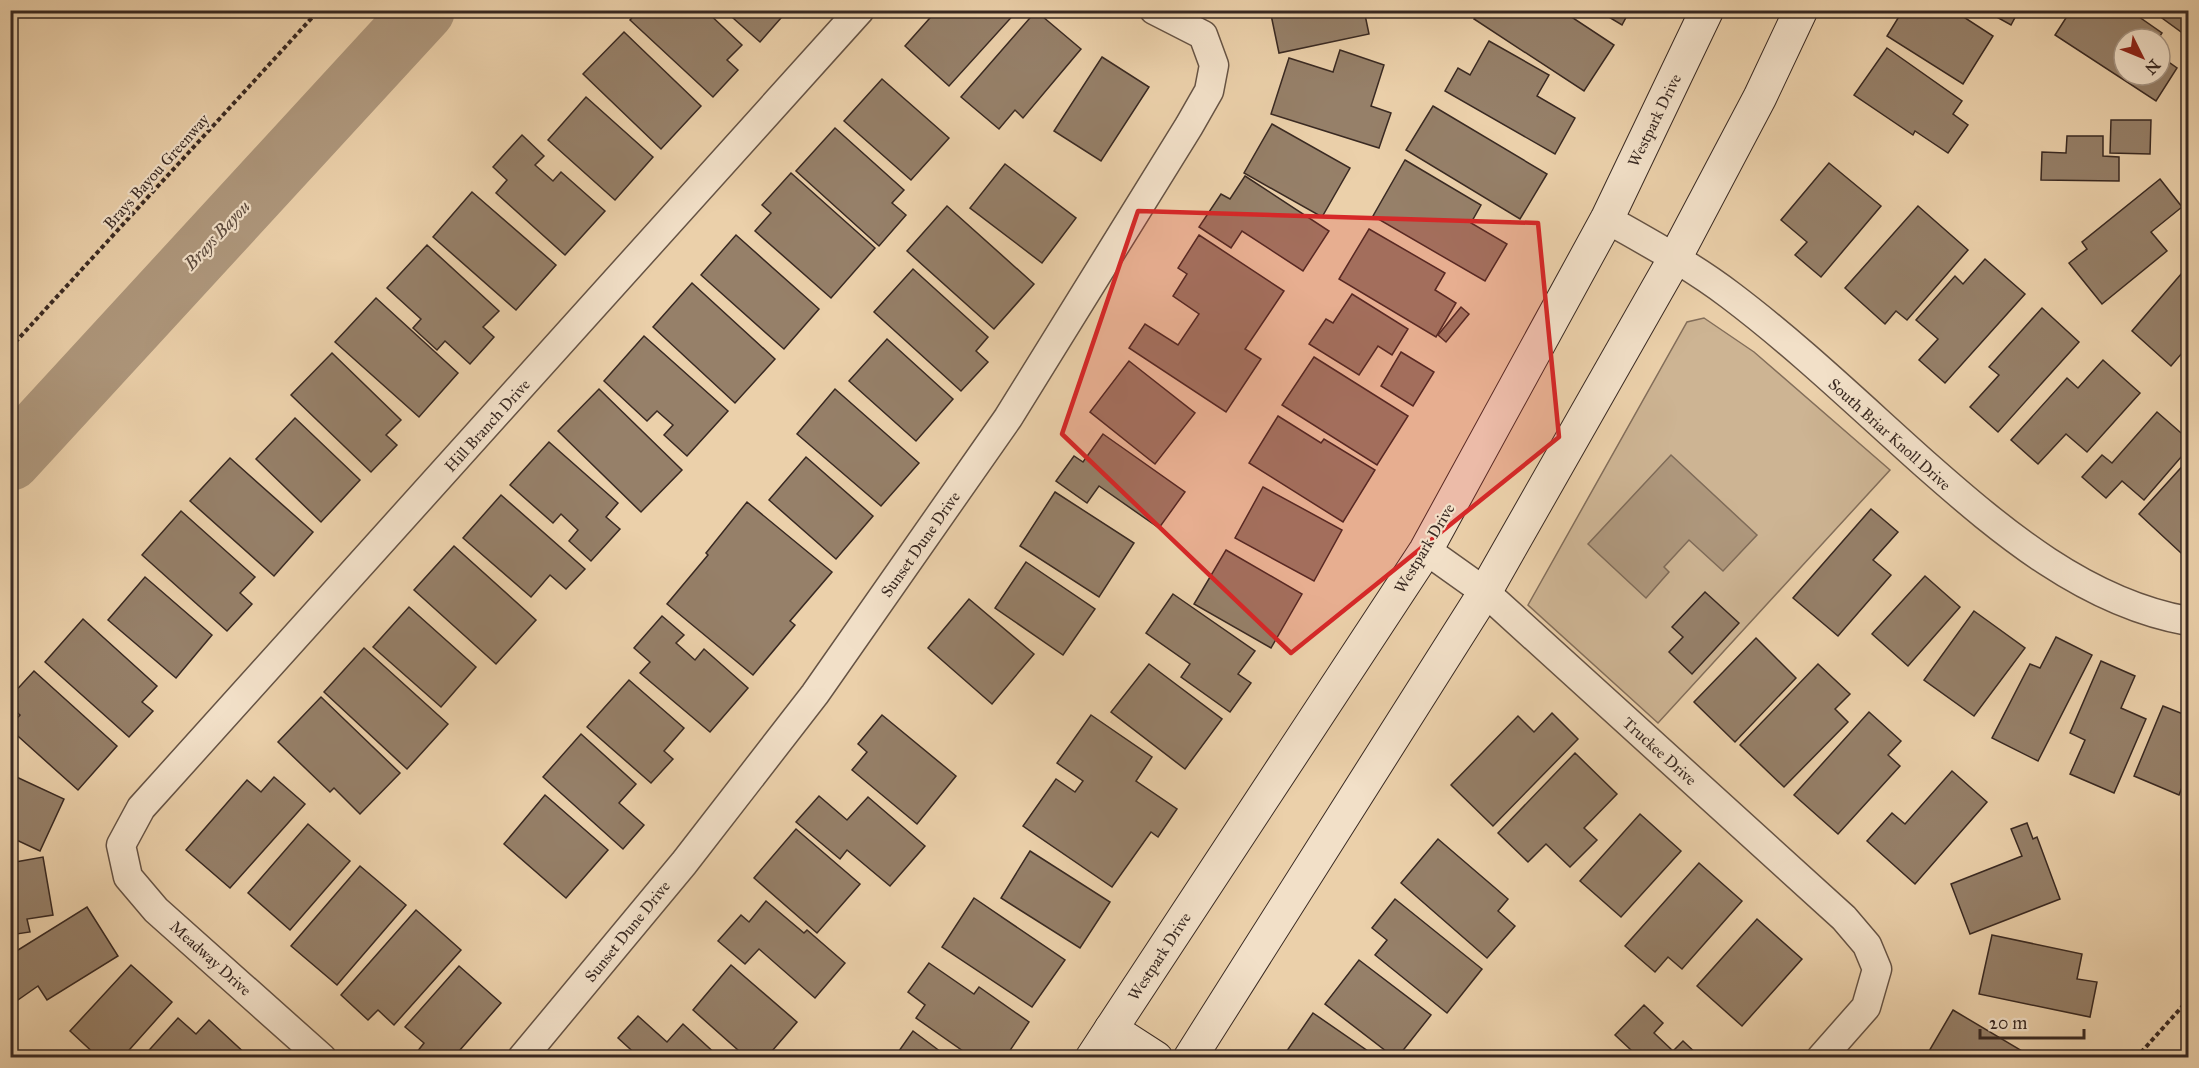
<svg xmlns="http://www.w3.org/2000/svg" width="2199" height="1068" viewBox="0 0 2199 1068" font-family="'IM FELL Great Primer',serif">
	<rect width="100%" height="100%" fill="#ebd0aa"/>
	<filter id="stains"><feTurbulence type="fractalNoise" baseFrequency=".00333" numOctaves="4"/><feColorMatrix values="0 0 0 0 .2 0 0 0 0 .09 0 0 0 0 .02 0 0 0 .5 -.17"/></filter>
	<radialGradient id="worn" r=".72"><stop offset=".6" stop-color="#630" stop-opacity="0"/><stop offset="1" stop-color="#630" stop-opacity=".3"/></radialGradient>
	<path fill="#cdb493" stroke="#836e5a" stroke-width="1.5" d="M1704,318L1754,352L1890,470L1658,723L1528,605L1687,322Z"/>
	<path fill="#ae977c" stroke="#7f6b58" stroke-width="1.5" d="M1671,455L1757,535L1723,571L1689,540L1664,567L1669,572L1646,598L1588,544Z"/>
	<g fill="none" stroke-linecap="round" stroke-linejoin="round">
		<path stroke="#ae977c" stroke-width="62" d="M10,460L424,10"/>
	</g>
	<g fill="#968069" stroke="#392922" stroke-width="1.5">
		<path d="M639,10H705L742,45L727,60L738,70L713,97L630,20Z"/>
		<path d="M724,10H788L760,42Z"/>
		<path d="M937,10H1018L949,86L905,46Z"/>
		<path d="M1270,10H1364L1369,34L1279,53Z"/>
		<path d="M1480,10H1561L1614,45L1584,91L1474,19Z"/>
		<path d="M1597,10H1630L1622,25Z"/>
		<path d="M1903,10H1953L1993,36L1963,84L1887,36Z"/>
		<path d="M1984,10H2019L2011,25Z"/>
		<path d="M2071,10H2129L2162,33L2158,39H2124V75H2160V56L2177,68L2156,101L2055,35Z"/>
		<path d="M2151,10H2188V37Z"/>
		<path d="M1036,11L1081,49L1023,118L1015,110L999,129L961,97Z"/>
		<path d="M624,32L701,106L661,149L583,74Z"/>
		<path d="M1489,41L1549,75L1537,96L1575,118L1555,154L1445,91L1458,68L1470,75Z"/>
		<path d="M1887,48L1962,101L1953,114L1968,125L1948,153L1915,131L1913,135L1854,95Z"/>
		<path d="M1340,50L1384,65L1371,106L1391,113L1379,148L1271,114L1289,58L1333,72Z"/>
		<path d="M1102,57L1149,87L1101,161L1054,131Z"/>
		<path d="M882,79L949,138L911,180L844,121Z"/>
		<path d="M586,97L653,157L615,200L548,140Z"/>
		<path d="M1433,106L1547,174L1520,219L1406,150Z"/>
		<path d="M2111,120H2151L2150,154L2110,153Z"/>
		<path d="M1272,124L1350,168L1322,217L1244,173Z"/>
		<path d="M835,128L904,190L892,203L906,215L879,246L796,171Z"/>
		<path d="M522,135L544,156L535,165L553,181L561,172L605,211L565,255L496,193L507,180L493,167Z"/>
		<path d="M2067,136H2103V156L2119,157V181L2041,180L2042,152L2066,153Z"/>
		<path d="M1405,160L1481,205L1471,223L1507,244L1485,281L1373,216Z"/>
		<path d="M1829,163L1881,206L1821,277L1795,255L1807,242L1781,220Z"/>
		<path d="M1005,164L1076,218L1042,263L970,208Z"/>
		<path d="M791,173L875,248L831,298L755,231L771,213L762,205Z"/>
		<path d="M1245,176L1329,231L1303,271L1242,231L1231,248L1199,227L1221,194L1230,199Z"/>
		<path d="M2160,179L2182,207L2151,232L2167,251L2102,304L2069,263L2087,249L2082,242Z"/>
		<path d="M472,192L556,265L516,310L433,237Z"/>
		<path d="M947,206L1034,284L994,329L907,251Z"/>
		<path d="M1918,206L1968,250L1907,320L1896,311L1885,324L1845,288Z"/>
		<path d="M1369,229L1445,273L1435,290L1456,303L1436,337L1339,279Z"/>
		<path d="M736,235L819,309L784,349L701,275Z"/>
		<path d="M1199,235L1284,291L1245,349L1261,359L1226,412L1129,348L1145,324L1178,345L1199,314L1173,296L1187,274L1178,268Z"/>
		<path d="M427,245L499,311L483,327L494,337L470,364L445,341L437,350L413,328L421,319L387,288Z"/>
		<path d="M1985,259L2025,294L1945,383L1919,360L1938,339L1916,320L1955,276L1963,284Z"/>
		<path d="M2188,266V346L2171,366L2132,331Z"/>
		<path d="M913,269L988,337L976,351L988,362L961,391L874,312Z"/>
		<path d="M692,283L775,359L735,403L653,327Z"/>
		<path d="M1352,294L1408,329L1392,355L1378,346L1359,375L1309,344L1326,319L1333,323Z"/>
		<path d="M376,298L458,373L419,417L335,342Z"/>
		<path d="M1461,307L1469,314L1446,342L1438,335Z"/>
		<path d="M2042,308L2079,342L1998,432L1970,407L1999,375L1989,367Z"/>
		<path d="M644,336L728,411L687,456L664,435L673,425L657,411L647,421L604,381Z"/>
		<path d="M887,339L953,399L916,441L849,381Z"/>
		<path d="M1401,352L1434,372L1413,406L1381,386Z"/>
		<path d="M332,353L401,420L386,435L397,445L371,472L291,395Z"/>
		<path d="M1314,357L1408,416L1377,465L1282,405Z"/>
		<path d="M2103,360L2140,393L2087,452L2066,434L2038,464L2011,440L2067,378L2078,388Z"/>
		<path d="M1129,361L1195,413L1155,464L1090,412Z"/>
		<path d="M599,389L682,470L641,512L558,431Z"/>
		<path d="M835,389L919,463L881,506L797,434Z"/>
		<path d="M2157,412L2188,439V449L2144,500L2122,481L2106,498L2082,477L2102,455L2112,463Z"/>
		<path d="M1278,416L1321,443L1324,439L1375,470L1343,522L1249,463Z"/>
		<path d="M295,418L360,480L321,522L256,459Z"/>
		<path d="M1103,434L1185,492L1159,528L1099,486L1087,503L1056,481L1074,456L1083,462Z"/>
		<path d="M549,442L618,503L606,517L620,529L591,561L569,541L578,530L561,514L553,523L510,485Z"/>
		<path d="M806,457L873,516L836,559L769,500Z"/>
		<path d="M230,458L313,532L274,576L190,501Z"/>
		<path d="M2188,460V545L2181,553L2139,514Z"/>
		<path d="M1263,487L1342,530L1314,581L1235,538Z"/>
		<path d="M1055,492L1134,543L1099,597L1020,546Z"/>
		<path d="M501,495L585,569L566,589L550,575L531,597L463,538Z"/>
		<path d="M747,502L832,572L790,621L795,625L753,675L667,604L708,555L706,553Z"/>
		<path d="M1871,509L1898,532L1873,560L1891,575L1838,636L1793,598Z"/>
		<path d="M181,511L255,577L240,593L252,604L227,631L142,555Z"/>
		<path d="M454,546L536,620L496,664L414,590Z"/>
		<path d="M1226,550L1302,594L1271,648L1194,604Z"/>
		<path d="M1026,562L1095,609L1063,655L995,608Z"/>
		<path d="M1925,576L1960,607L1908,666L1872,634Z"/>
		<path d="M145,577L212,635L176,678L108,620Z"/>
		<path d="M1705,592L1739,623L1692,674L1669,652L1683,637L1672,627Z"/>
		<path d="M1173,594L1255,651L1238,674L1251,683L1230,712L1181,677L1190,664L1146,633Z"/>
		<path d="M969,599L1034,654L992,704L928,648Z"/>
		<path d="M409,607L476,667L441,707L373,647Z"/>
		<path d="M1974,611L2025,648L1974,716L1924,680Z"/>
		<path d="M662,616L684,635L676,643L695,660L704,649L748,688L710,732L640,673L650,662L634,648Z"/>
		<path d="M83,619L157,686L142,702L153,711L129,737L45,662Z"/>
		<path d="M2056,637L2092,655L2038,761L1992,738L2030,664L2040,668Z"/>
		<path d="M1756,638L1796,678L1735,742L1694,702Z"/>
		<path d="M364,648L448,724L407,769L324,692Z"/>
		<path d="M2101,661L2135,676L2121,708L2146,719L2114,793L2070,774L2085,740L2070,733Z"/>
		<path d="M1149,664L1222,719L1185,769L1111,712Z"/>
		<path d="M1818,664L1850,694L1835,709L1848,722L1784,787L1740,745Z"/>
		<path d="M34,671L117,746L78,790L10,729V726L20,715L10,706V697Z"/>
		<path d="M629,680L684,728L664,751L673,759L651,783L587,727Z"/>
		<path d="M321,697L400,773L360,814L334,788L330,792L278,742Z"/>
		<path d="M2163,706L2188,716V772L2179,795L2134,776Z"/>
		<path d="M1869,712L1901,741L1888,755L1900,766L1838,834L1794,795Z"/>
		<path d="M1552,713L1578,739L1493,826L1451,785L1518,716L1534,732Z"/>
		<path d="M882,715L956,776L917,824L852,770L867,752L858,744Z"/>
		<path d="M1091,715L1152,757L1136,781L1177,809L1158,837L1151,832L1112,887L1023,826L1056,779L1075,792L1083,781L1057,763Z"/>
		<path d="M581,734L636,784L619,803L644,825L623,849L543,777Z"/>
		<path d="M1575,753L1617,794L1584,828L1597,840L1570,867L1546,844L1528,862L1498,833Z"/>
		<path d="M1952,771L1987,802L1915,884L1867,841L1892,813L1905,824Z"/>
		<path d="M10,774L64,799L40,851L10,837Z"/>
		<path d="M274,777L305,804L230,888L186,850L247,780L261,792Z"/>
		<path d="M545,795L608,850L566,898L504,844Z"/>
		<path d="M819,796L847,820L868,797L925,846L890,886L847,850L840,859L796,822Z"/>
		<path d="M1640,814L1681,851L1621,917L1580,881Z"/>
		<path d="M2027,823L2033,839L2037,837L2060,899L1970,934L1951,884L2022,856L2011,829Z"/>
		<path d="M308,824L350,861L290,930L248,893Z"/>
		<path d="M796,829L860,884L817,933L754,878Z"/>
		<path d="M1438,839L1508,899L1498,911L1515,926L1487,958L1401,883Z"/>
		<path d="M1030,851L1110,902L1080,948L1001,898Z"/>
		<path d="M43,857L53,915L27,919L30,932L10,935V863Z"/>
		<path d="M1699,863L1742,901L1682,969L1668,957L1655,972L1625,946Z"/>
		<path d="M360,866L406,905L337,985L291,946Z"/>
		<path d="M974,898L1065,960L1032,1007L942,947Z"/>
		<path d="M1395,899L1482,969L1447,1013L1375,955L1387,940L1372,928Z"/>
		<path d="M766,901L804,933L807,930L845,963L815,998L759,949L745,964L718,941L741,915L749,922Z"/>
		<path d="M87,907L118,956L47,1000L38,986L15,1002L10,995V955Z"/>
		<path d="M416,910L461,950L394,1025L378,1010L368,1020L341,995Z"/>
		<path d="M1757,919L1802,959L1742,1026L1697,986Z"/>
		<path d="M1992,935L2082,954L2077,979L2097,982L2090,1017L1979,994Z"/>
		<path d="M1359,960L1431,1015L1397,1058H1395L1325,1004Z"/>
		<path d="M929,963L974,994L979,987L1029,1022L1005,1058H973L916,1018L925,1005L908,992Z"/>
		<path d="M131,965L172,1002L122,1058H99L70,1031Z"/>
		<path d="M731,965L797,1022L766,1058H747L693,1010Z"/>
		<path d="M459,966L501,1003L453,1058H423L417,1052L424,1043L405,1027Z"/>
		<path d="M1644,1005L1663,1023L1654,1033L1673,1051L1683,1041L1701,1058H1624L1631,1050L1615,1035Z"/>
		<path d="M1953,1010L2034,1058H1925Z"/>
		<path d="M1313,1013L1378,1058H1282Z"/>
		<path d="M638,1016L667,1042L683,1024L720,1058H640L618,1038Z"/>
		<path d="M178,1018L196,1034L209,1020L250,1058H142Z"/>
		<path d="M913,1031L949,1058H894Z"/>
	</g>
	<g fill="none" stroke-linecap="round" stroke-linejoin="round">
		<defs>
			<g id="street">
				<path d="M1607,219C1649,243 1692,266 1730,295C1799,347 1862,408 1926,465C2002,532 2086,603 2188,621"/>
				<path d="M1426,550L1485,592L1844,918L1867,945L1877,969L1866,1007L1821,1058"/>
				<path d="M322,1058L156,910L128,877L121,845L141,808L860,10"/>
				<path d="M522,1058L684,863L815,694L1008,418L1189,126L1209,91L1214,65L1203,35L1154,10"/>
			</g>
			<g id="secondary">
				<path d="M1111,1029L1156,1058"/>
				<path d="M1092,1058L1426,550L1607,219L1707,10"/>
				<path d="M1190,1058L1485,592L1675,258L1760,97L1801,10"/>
			</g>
		</defs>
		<use href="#street" stroke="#665344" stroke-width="31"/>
		<use href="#secondary" stroke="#392922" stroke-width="35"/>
		<g stroke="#392922" stroke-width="4" stroke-dasharray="4.5 3" stroke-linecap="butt">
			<path d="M10,348L319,10"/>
			<path d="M2136,1058L2188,1000"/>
		</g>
		<use href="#street" stroke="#f2e0c8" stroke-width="28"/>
		<use href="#secondary" stroke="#f2e0c8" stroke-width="33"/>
	</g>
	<path fill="#d62828" fill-opacity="0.2" stroke="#d62828" stroke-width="4.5" stroke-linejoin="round" d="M1138,211L1538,223L1559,437L1291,653L1062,434Z"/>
	<g text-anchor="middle" stroke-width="4.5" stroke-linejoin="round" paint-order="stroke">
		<g font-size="16" fill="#392922" stroke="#f2e0c8">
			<text transform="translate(1654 120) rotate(-64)" y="6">Westpark Drive</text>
			<text transform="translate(156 171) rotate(-48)" y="6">Brays Bayou Greenway</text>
			<text transform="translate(487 425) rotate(-48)" y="6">Hill Branch Drive</text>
			<text transform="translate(1890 434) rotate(42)" y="6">South Briar Knoll Drive</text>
			<text transform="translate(920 544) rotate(-55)" y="6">Sunset Dune Drive</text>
			<text transform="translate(1424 548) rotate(-59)" y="6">Westpark Drive</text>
			<text transform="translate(1660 751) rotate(42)" y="6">Truckee Drive</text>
			<text transform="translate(627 931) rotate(-51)" y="6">Sunset Dune Drive</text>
			<text transform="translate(1159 956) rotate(-57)" y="6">Westpark Drive</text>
			<text transform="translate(211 958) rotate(42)" y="6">Meadway Drive</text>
		</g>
		<g font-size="18" font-style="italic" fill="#5c4a3d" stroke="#f2e0c8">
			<text transform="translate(217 235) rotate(-47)" y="6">Brays Bayou</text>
		</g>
	</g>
	<rect width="2199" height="1068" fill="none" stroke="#ebd0aa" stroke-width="36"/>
	<rect x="12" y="12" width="2175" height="1044" fill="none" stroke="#392922" stroke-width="3"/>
	<rect x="18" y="18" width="2163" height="1032" fill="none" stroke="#392922" stroke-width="1.5"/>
	<g transform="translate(2142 57) rotate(133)"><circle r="28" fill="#f2e0c8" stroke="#a89786" stroke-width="1.5"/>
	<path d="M0-4.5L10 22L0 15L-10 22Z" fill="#8f2418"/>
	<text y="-9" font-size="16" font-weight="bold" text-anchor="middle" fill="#392922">N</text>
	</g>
	<path d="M1980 1029v9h104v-9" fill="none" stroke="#392922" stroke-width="3"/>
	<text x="1989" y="1029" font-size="18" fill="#392922" stroke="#f2e0c8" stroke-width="4.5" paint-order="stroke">20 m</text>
	<rect width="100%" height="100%" filter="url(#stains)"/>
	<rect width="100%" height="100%" fill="url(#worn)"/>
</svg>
